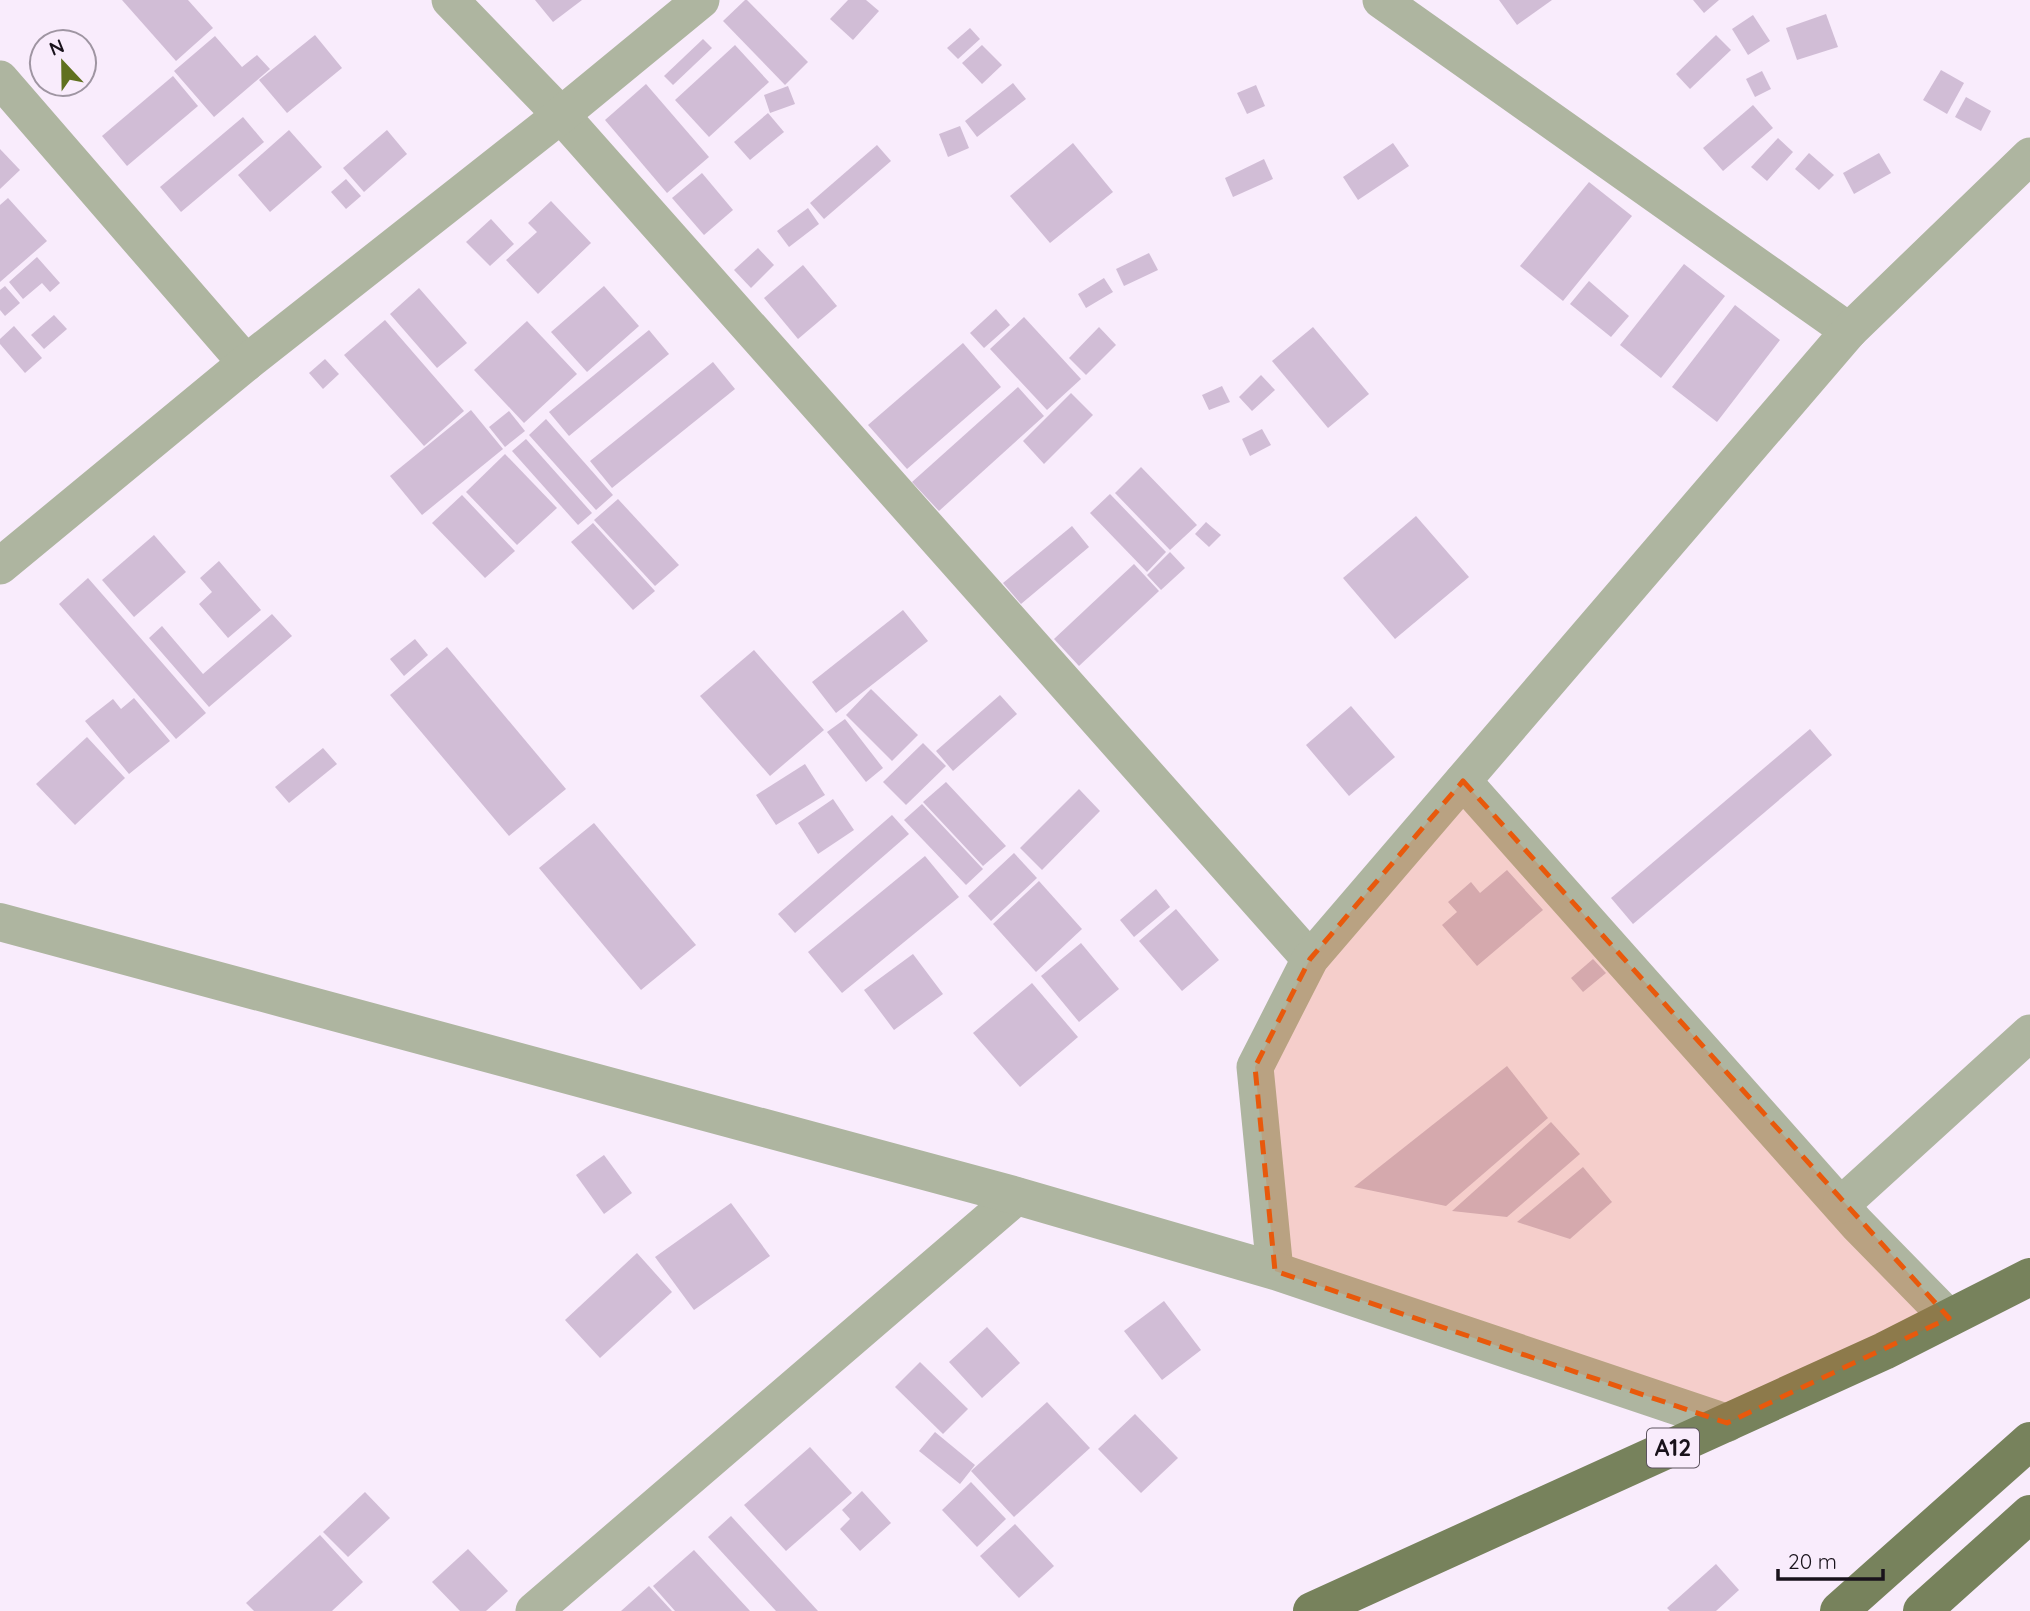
<svg xmlns="http://www.w3.org/2000/svg" width="2030" height="1611" viewBox="0 0 2030 1611" font-family="Quicksand,sans-serif">
	<rect width="100%" height="100%" fill="#f9ecfc"/>
	<g fill="#d1bdd6">
		<path d="M122,0H188L213,28L176,61Z"/>
		<path d="M535,0H582L553,22Z"/>
		<path d="M745,0H747L808,62L785,85L723,21Z"/>
		<path d="M848,0H866L879,11L853,40L830,19Z"/>
		<path d="M1499,0H1552L1517,25Z"/>
		<path d="M1693,0H1719L1704,13Z"/>
		<path d="M1826,14L1838,47L1797,60L1786,28Z"/>
		<path d="M1753,15L1770,41L1748,55L1732,29Z"/>
		<path d="M970,28L980,39L958,59L947,48Z"/>
		<path d="M315,35L342,68L287,113L259,80Z"/>
		<path d="M1716,35L1731,50L1690,89L1676,74Z"/>
		<path d="M215,36L242,67L257,55L270,69L214,117L174,71Z"/>
		<path d="M703,39L712,48L673,85L664,76Z"/>
		<path d="M735,45L769,82L709,137L675,100Z"/>
		<path d="M982,45L1002,65L982,84L962,63Z"/>
		<path d="M1941,70L1964,83L1947,114L1923,100Z"/>
		<path d="M1762,71L1771,89L1755,97L1746,79Z"/>
		<path d="M173,76L198,106L127,166L102,136Z"/>
		<path d="M1013,83L1026,99L977,137L965,121Z"/>
		<path d="M646,84L709,157L667,193L605,120Z"/>
		<path d="M1256,85L1265,106L1247,114L1237,93Z"/>
		<path d="M788,86L795,104L770,113L764,95Z"/>
		<path d="M1966,97L1991,111L1981,131L1955,117Z"/>
		<path d="M1753,105L1773,128L1723,171L1703,148Z"/>
		<path d="M768,113L784,132L750,160L734,142Z"/>
		<path d="M243,117L264,142L181,212L160,187Z"/>
		<path d="M960,126L969,148L948,157L939,134Z"/>
		<path d="M289,130L322,167L270,212L238,175Z"/>
		<path d="M387,130L407,154L364,192L343,168Z"/>
		<path d="M1778,138L1793,152L1767,181L1751,167Z"/>
		<path d="M1073,143L1113,192L1050,243L1010,196Z"/>
		<path d="M1393,143L1409,166L1358,200L1343,177Z"/>
		<path d="M877,145L891,161L824,219L810,203Z"/>
		<path d="M0,149L20,170L0,189Z"/>
		<path d="M1809,153L1834,175L1819,190L1795,169Z"/>
		<path d="M1879,153L1891,173L1854,194L1843,173Z"/>
		<path d="M1264,159L1273,179L1233,197L1225,178Z"/>
		<path d="M702,173L733,210L704,235L672,198Z"/>
		<path d="M346,179L361,196L346,209L331,192Z"/>
		<path d="M1589,182L1632,216L1563,301L1520,266Z"/>
		<path d="M8,198L47,241L0,282V205Z"/>
		<path d="M551,201L591,243L538,294L506,260L537,232L528,223Z"/>
		<path d="M808,208L819,224L789,247L777,231Z"/>
		<path d="M491,219L514,244L490,266L466,242Z"/>
		<path d="M758,248L774,265L751,288L734,270Z"/>
		<path d="M1149,253L1158,270L1124,286L1116,269Z"/>
		<path d="M37,257L60,283L50,292L42,283L23,299L9,282Z"/>
		<path d="M1684,264L1725,296L1661,378L1620,345Z"/>
		<path d="M803,265L837,306L798,339L764,298Z"/>
		<path d="M1104,278L1113,292L1086,308L1078,294Z"/>
		<path d="M1589,281L1629,316L1611,337L1570,304Z"/>
		<path d="M5,286L20,303L5,316L0,310V290Z"/>
		<path d="M604,286L639,326L587,372L551,332Z"/>
		<path d="M419,288L467,343L437,368L390,314Z"/>
		<path d="M1735,305L1780,340L1717,422L1672,387Z"/>
		<path d="M996,309L1010,325L984,348L970,333Z"/>
		<path d="M54,315L67,329L44,349L31,335Z"/>
		<path d="M1024,317L1081,379L1047,410L990,349Z"/>
		<path d="M385,320L464,411L424,446L344,355Z"/>
		<path d="M527,321L577,374L524,423L474,370Z"/>
		<path d="M14,326L42,358L25,373L0,344V339Z"/>
		<path d="M1099,327L1116,345L1086,375L1069,358Z"/>
		<path d="M1313,327L1369,394L1328,428L1272,361Z"/>
		<path d="M649,330L669,354L569,436L549,412Z"/>
		<path d="M963,343L1001,387L907,469L868,425Z"/>
		<path d="M325,359L339,374L323,389L309,373Z"/>
		<path d="M713,362L735,389L612,488L590,461Z"/>
		<path d="M1261,375L1275,390L1252,411L1239,397Z"/>
		<path d="M1222,386L1230,402L1209,410L1202,395Z"/>
		<path d="M1018,387L1044,416L939,511L912,482Z"/>
		<path d="M1071,393L1093,415L1044,464L1023,441Z"/>
		<path d="M471,410L503,449L422,515L390,476Z"/>
		<path d="M509,411L525,431L505,447L489,427Z"/>
		<path d="M546,419L613,495L596,510L529,435Z"/>
		<path d="M1262,429L1271,445L1250,456L1242,439Z"/>
		<path d="M526,439L592,513L578,525L512,451Z"/>
		<path d="M505,454L557,508L517,545L466,492Z"/>
		<path d="M1141,467L1197,525L1170,550L1115,493Z"/>
		<path d="M1110,494L1166,552L1147,572L1090,513Z"/>
		<path d="M462,495L515,551L485,578L432,523Z"/>
		<path d="M618,499L679,565L655,586L594,520Z"/>
		<path d="M1416,516L1469,577L1395,639L1343,578Z"/>
		<path d="M1206,522L1221,535L1209,547L1195,534Z"/>
		<path d="M593,523L655,591L633,610L571,542Z"/>
		<path d="M1072,526L1089,547L1021,604L1003,583Z"/>
		<path d="M154,535L186,572L134,617L102,580Z"/>
		<path d="M1170,552L1185,568L1161,590L1147,575Z"/>
		<path d="M219,561L261,610L228,638L199,604L212,592L200,578Z"/>
		<path d="M1134,564L1159,591L1079,666L1054,639Z"/>
		<path d="M88,578L206,713L176,739L59,604Z"/>
		<path d="M903,610L928,641L836,713L812,682Z"/>
		<path d="M272,614L292,636L209,707L149,638L162,626L203,674Z"/>
		<path d="M415,639L428,655L404,676L390,659Z"/>
		<path d="M447,647L566,789L509,836L390,695Z"/>
		<path d="M754,650L824,730L770,776L700,696Z"/>
		<path d="M871,689L918,735L892,761L846,715Z"/>
		<path d="M1000,695L1017,714L953,771L936,751Z"/>
		<path d="M134,698L170,741L129,774L85,721L113,699L121,709Z"/>
		<path d="M1351,706L1395,757L1349,796L1306,745Z"/>
		<path d="M845,719L883,768L866,782L827,732Z"/>
		<path d="M1810,729L1832,755L1633,924L1611,898Z"/>
		<path d="M87,737L125,778L75,825L36,784Z"/>
		<path d="M923,743L946,766L906,805L883,782Z"/>
		<path d="M323,748L337,764L289,803L275,787Z"/>
		<path d="M805,764L825,795L776,825L756,795Z"/>
		<path d="M946,782L1006,846L983,866L923,802Z"/>
		<path d="M1079,789L1100,811L1042,870L1020,848Z"/>
		<path d="M833,799L854,830L818,854L798,823Z"/>
		<path d="M922,804L983,869L966,885L904,820Z"/>
		<path d="M892,815L909,834L795,933L778,914Z"/>
		<path d="M594,823L696,945L641,990L539,868Z"/>
		<path d="M1014,853L1037,878L991,921L968,896Z"/>
		<path d="M925,856L959,897L842,993L808,952Z"/>
		<path d="M1507,870L1543,910L1477,966L1442,925L1457,912L1448,902L1471,882L1480,893Z"/>
		<path d="M1039,881L1082,929L1036,972L993,924Z"/>
		<path d="M1156,889L1170,907L1134,937L1120,920Z"/>
		<path d="M1176,909L1219,960L1182,991L1139,941Z"/>
		<path d="M1081,943L1119,989L1079,1022L1041,976Z"/>
		<path d="M913,954L943,994L894,1030L864,990Z"/>
		<path d="M1593,959L1606,973L1583,992L1571,978Z"/>
		<path d="M1032,983L1078,1037L1020,1087L973,1033Z"/>
		<path d="M1507,1066L1548,1118L1446,1206L1354,1187Z"/>
		<path d="M1551,1122L1580,1154L1507,1217L1452,1211Z"/>
		<path d="M604,1155L632,1193L604,1214L576,1175Z"/>
		<path d="M1583,1167L1612,1202L1570,1239L1517,1222Z"/>
		<path d="M731,1203L770,1256L694,1310L655,1257Z"/>
		<path d="M637,1253L672,1292L600,1358L565,1320Z"/>
		<path d="M1164,1301L1201,1350L1162,1380L1124,1331Z"/>
		<path d="M987,1327L1020,1363L982,1398L949,1362Z"/>
		<path d="M920,1362L968,1409L943,1434L895,1387Z"/>
		<path d="M1047,1402L1090,1448L1014,1517L971,1471Z"/>
		<path d="M1135,1414L1178,1458L1141,1493L1098,1449Z"/>
		<path d="M935,1432L975,1465L960,1484L919,1451Z"/>
		<path d="M810,1447L852,1493L786,1551L744,1505Z"/>
		<path d="M971,1482L1006,1519L977,1547L942,1510Z"/>
		<path d="M862,1491L891,1523L860,1551L840,1529L850,1519L842,1510Z"/>
		<path d="M365,1492L390,1518L348,1557L323,1532Z"/>
		<path d="M731,1516L818,1611H776L708,1537Z"/>
		<path d="M1015,1524L1054,1566L1019,1598L980,1556Z"/>
		<path d="M320,1535L363,1582L332,1611H254L246,1603Z"/>
		<path d="M468,1549L508,1591L486,1611H460L432,1582Z"/>
		<path d="M694,1550L750,1611H675L653,1586Z"/>
		<path d="M1716,1564L1739,1590L1716,1611H1670L1667,1608Z"/>
		<path d="M649,1586L672,1611H621Z"/>
	</g>
	<g fill="none" stroke-linecap="round" stroke-linejoin="round">
		<g stroke="#aeb5a0" stroke-width="37">
			<path d="M450,0L561,115L1310,959"/>
			<path d="M1381,0L1849,331"/>
			<path d="M0,79L246,363"/>
			<path d="M0,566L246,363L561,115L701,0"/>
			<path d="M1463,781L1857,1224L1949,1318"/>
			<path d="M1841,1205L2030,1033"/>
			<path d="M1275,1271L1255,1067L1310,959L1849,331L2030,156"/>
			<path d="M534,1611L1017,1196"/>
		</g>
		<path stroke="#aeb5a0" stroke-width="38" d="M0,922L1017,1196L1275,1271L1727,1423"/>
		<g stroke="#77825c" stroke-width="38">
			<path d="M1312,1611L1884,1351L2030,1277"/>
			<path d="M1839,1611L2030,1441"/>
			<path d="M1922,1611L2030,1514"/>
		</g>
	</g>
	<path fill="#e8590c" fill-opacity="0.2" stroke="#e8590c" stroke-width="5" stroke-dasharray="14 9" stroke-linejoin="round" d="M1463,781L1949,1318L1727,1423L1275,1271L1255,1067L1310,959Z"/>
	<g text-anchor="middle" stroke-width="6" stroke-linejoin="round" paint-order="stroke">
		<rect fill="#f9ecfc" stroke="#5c535e" stroke-width="2" x="1647" y="1428.5" width="52" height="39" rx="5"/>
		<g font-size="23" font-weight="bold" fill="#19121b">
			<text x="1673" y="1456">A12</text>
		</g>
	</g>
	<g transform="translate(63 63) rotate(338)"><circle r="33" fill="#f9ecfc" stroke="#9f95a2" stroke-width="2"/>
	<path d="M0-5L12 26L0 18L-12 26Z" fill="#60711f"/>
	<text y="-10" font-size="19" font-weight="bold" text-anchor="middle" fill="#19121b">N</text>
	</g>
	<path d="M1778 1569v10h105v-10" fill="none" stroke="#19121b" stroke-width="3.5"/>
	<text x="1788" y="1569" font-size="21" fill="#19121b" stroke="#f9ecfc" stroke-width="5" paint-order="stroke">20 m</text>
</svg>
